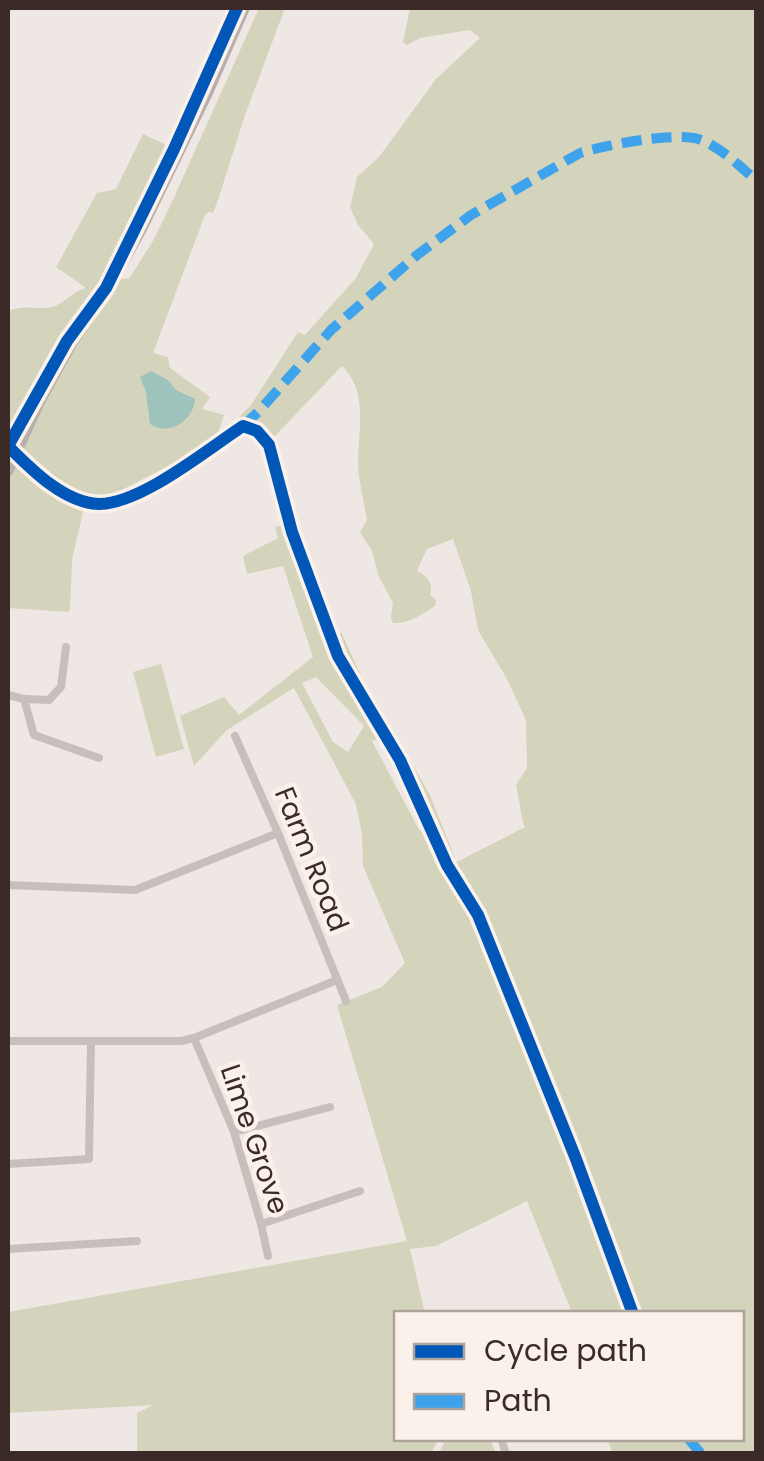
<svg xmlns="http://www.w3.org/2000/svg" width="764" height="1461" viewBox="0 0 764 1461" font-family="Poppins,sans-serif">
	<rect width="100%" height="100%" fill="#efe7e3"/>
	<g fill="#d4d4bc" fill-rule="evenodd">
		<path d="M259,8H285L245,115L218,200L213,213L208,212L205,215L153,353L168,357L170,368L210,397L202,409L224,415L218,433L174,463L118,492L99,496L87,494L72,560L70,610L68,612L8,608V311C26,303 42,312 57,305C67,300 74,291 86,288L56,267L97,193L116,189L143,134L170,147L122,249L104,278L129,279L154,239L172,202Z"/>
		<path d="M410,8H756V1453H706L692,1439L742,1438V1314L635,1313L578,1158L480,915L449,866L525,827L523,823L516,785L527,768L526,720L507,679L478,630L471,591L453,539L427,549L417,570C426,577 434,581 430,595L436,600L435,606C422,614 409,624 393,623L391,617L393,603L379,577L372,551L360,532L367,520C364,502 359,483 358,465C358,429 369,393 342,366L273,438C260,426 252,417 234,422L251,405L298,332L305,335L356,278L374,244L358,225L350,207L357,177L379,157L436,79L480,38L470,30L420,38L407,45L403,42Z"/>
		<path d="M287,524C310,599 337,673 382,737L372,741L418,828L424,834H432L445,865L477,916L573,1156L630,1313H572L527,1201L436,1246L410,1249L425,1313L397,1314V1438L439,1439L431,1453H137V1413L153,1405L8,1413V1312L407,1241L337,1005L382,987L405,963L363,866L362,835L356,804L294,688L227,730L194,766L180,716L224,697L239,715L313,657L283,566L247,574L243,556L278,538L275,527ZM316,677L364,726L348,752L333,742L302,683Z"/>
		<path d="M341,632L363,680L429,793L455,858L449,860L407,765L346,661L338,638Z"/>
		<path d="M161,664L184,749L156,757L133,672Z"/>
		<path d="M446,1439H490L496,1453H439Z"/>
		<path d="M607,1439H684L696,1453H613Z"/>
	</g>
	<path fill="#9ec3bc" d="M151,371L168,380L176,390L195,399C194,420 169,437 150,424L146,392L140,377Z"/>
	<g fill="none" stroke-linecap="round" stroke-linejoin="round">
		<g stroke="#c8bfbc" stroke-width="8">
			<path d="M15,454C38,474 64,500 96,503C103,504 112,501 119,500"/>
			<path d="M8,695L24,699L34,735L99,758"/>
			<path d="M24,699L49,700L61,687L66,647"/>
			<path d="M235,736L278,833L346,1001"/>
			<path d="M8,885L135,890L278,833"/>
			<path d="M194,1038L234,1132L261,1224L268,1256"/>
			<path d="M8,1041H181L194,1038L337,980"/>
			<path d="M234,1132L330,1107"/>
			<path d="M8,1164L89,1159L91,1041"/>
			<path d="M261,1224L360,1191"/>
			<path d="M8,1249L137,1241"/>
			<path d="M501,1438L506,1454"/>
		</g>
		<path stroke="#b9afac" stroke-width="10" d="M8,472L40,402L72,344L108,291L143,227L208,93L245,8"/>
		<g stroke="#3fa3eb" stroke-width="10" stroke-dasharray="20 10" stroke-linecap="butt">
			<path d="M243,426L259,411L331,330L417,255L471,215L580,153C605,145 674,132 698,139C720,146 739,166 756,180"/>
			<path d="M688,1438L701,1454"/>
		</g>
		<defs>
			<g id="cycleway">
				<path d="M8,446C31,469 64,503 99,504C141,504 208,449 243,426L257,431L269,445L292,532L338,656L400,760L447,865L478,915L576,1159L633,1314"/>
				<path d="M8,446L67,341L106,288L174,149L237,8"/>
			</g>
		</defs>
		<use href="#cycleway" stroke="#fbf1eb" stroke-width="19"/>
		<use href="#cycleway" stroke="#0057b8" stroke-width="12"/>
	</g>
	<g text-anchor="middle" stroke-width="9" stroke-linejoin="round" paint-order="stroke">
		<g font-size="28" fill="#3a2b29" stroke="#fbf1eb">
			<text transform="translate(312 859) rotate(68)" y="10">Farm Road</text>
			<text transform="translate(255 1139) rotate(71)" y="10">Lime Grove</text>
		</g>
	</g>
	<rect width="764" height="1461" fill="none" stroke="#3a2b29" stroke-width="20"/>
	<rect x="394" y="1311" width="350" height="130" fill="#fbf1eb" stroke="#aea29d" stroke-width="2.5"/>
	<rect x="414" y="1344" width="50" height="15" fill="#0057b8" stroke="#aea29d" stroke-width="2.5"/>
	<text x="484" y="1361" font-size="30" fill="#3a2b29">Cycle path</text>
	<rect x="414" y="1394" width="50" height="15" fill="#3fa3eb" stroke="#aea29d" stroke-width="2.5"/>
	<text x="484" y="1411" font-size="30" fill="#3a2b29">Path</text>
</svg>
